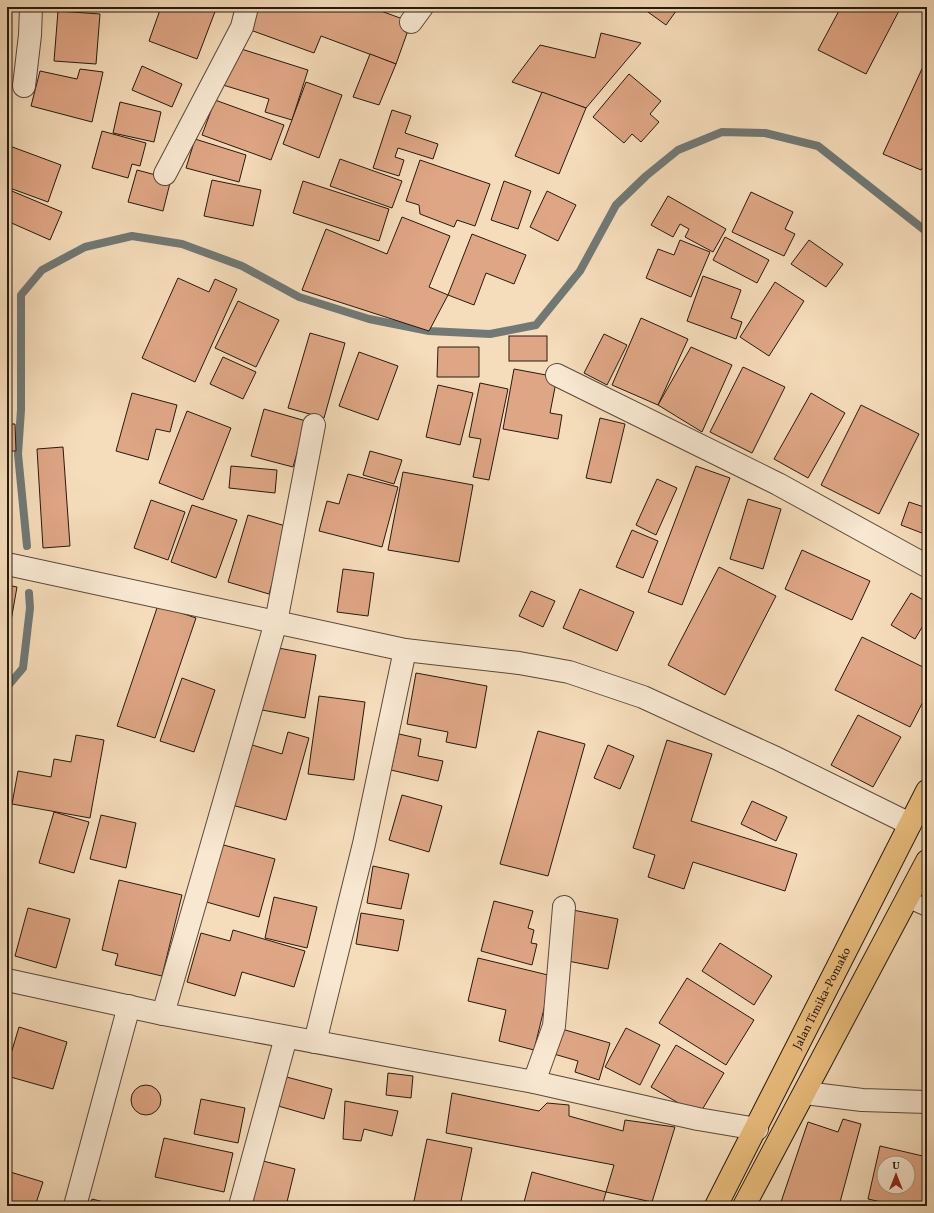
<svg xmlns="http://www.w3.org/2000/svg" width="934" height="1213" viewBox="0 0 934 1213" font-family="Vollkorn,serif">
	<rect width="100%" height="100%" fill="#f5dcba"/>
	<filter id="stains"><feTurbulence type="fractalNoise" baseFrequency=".005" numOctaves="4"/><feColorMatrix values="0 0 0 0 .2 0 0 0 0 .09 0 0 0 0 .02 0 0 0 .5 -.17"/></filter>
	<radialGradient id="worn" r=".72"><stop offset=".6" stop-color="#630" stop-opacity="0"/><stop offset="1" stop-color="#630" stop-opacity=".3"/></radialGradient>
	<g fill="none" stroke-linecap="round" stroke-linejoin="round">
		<g stroke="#707976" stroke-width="8">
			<path d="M27,546L18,454L21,410V295L42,270L85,247L132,236L182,244L242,266L299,297L369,319L429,331L490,334L536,325L580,271L616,205L646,176L678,150L722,132L765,133L818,146L927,232"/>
			<path d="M7,687L23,668L30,608L29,593"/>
		</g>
	</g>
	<g fill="#dfa685" stroke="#261a0f" fill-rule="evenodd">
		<path d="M161,7H210L216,9L197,59L149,41Z"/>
		<path d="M249,7H370L411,22L396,64L321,36L314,53L242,27Z"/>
		<path d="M641,7H679L666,25Z"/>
		<path d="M841,7H901L866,74L818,50Z"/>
		<path d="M58,11L100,14L96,64L54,61Z"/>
		<path d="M601,33L641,43L586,108L512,82L540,45L595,58Z"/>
		<path d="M235,47L308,70L292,120L265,112L269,99L223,85Z"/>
		<path d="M370,54L396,64L379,105L353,97Z"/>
		<path d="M926,60L927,158L921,170L883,154Z"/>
		<path d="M142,66L182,84L172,107L132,90Z"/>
		<path d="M80,69L103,72L92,122L31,106L40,71L77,79Z"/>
		<path d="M629,74L661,101L650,114L659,122L641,142L632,134L624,143L593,117Z"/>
		<path d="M306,82L342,95L319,158L283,144Z"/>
		<path d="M542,92L586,108L559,174L515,156Z"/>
		<path d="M215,100L284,125L271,160L202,135Z"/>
		<path d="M120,102L161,112L154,142L113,133Z"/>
		<path d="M392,110L411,116L405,133L438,144L433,159L398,148L395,157L404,160L399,176L373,168Z"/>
		<path d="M102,131L146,143L140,166L132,164L128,178L92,168Z"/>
		<path d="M195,139L246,155L239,182L186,168Z"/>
		<path d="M7,145L61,165L48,202L7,187Z"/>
		<path d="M340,159L402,181L392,208L330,186Z"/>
		<path d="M420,160L490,184L475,226L457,220L454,227L420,214L419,205L406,201Z"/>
		<path d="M137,170L171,179L163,211L128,202Z"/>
		<path d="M212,180L261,190L253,226L204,216Z"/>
		<path d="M303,181L389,209L379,241L293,213Z"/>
		<path d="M504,181L531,191L518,229L491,220Z"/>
		<path d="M7,189L62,212L50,240L7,221Z"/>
		<path d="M547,191L576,205L558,241L530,227Z"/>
		<path d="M751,192L793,212L785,229L795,234L784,256L732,232Z"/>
		<path d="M668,196L726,229L713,252L685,237L689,229L680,224L673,237L651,225Z"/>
		<path d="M402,217L450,236L429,287L448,295L429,331L302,290L326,229L387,254Z"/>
		<path d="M472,234L526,255L514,284L486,273L474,305L448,295Z"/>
		<path d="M725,237L769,260L757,283L713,260Z"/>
		<path d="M680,240L710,252L691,297L646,278L658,249L674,255Z"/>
		<path d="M809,240L843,264L826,287L791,264Z"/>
		<path d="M703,276L741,290L731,318L742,322L736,339L687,321Z"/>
		<path d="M178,278L209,292L215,279L237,289L195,382L142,358Z"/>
		<path d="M775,282L804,301L769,356L740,337Z"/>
		<path d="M238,301L279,320L256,367L215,348Z"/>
		<path d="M7,311L11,313L7,322Z"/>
		<path d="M641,318L688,339L658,405L612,385Z"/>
		<path d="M310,333L345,343L324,418L288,408Z"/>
		<path d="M604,334L627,345L607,385L584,373Z"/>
		<rect x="509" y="336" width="38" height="25"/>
		<path d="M438,347H479V377H437Z"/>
		<path d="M691,347L732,365L702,432L658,405Z"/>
		<path d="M359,352L398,366L378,420L339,406Z"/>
		<path d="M223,357L256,372L243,399L210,384Z"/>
		<path d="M743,367L785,387L752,453L710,432Z"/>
		<path d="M514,369L557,377L550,413L562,415L558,439L503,429Z"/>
		<path d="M480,383L508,389L489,480L473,477L481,439L469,437Z"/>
		<path d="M438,385L473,393L460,445L426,437Z"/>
		<path d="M132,393L177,405L170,432L156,429L148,460L116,451Z"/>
		<path d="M811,393L845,413L808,478L774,459Z"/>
		<path d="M861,405L919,434L879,514L821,485Z"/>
		<path d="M264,409L306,421L293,467L251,456Z"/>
		<path d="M187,411L231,428L203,500L159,483Z"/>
		<path d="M600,418L625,424L611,483L586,478Z"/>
		<path d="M7,424H15L16,451H7Z"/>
		<path d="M63,447L70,546L43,548L37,449Z"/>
		<path d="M370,451L402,460L394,484L363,475Z"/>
		<path d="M231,466L277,470L275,493L229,488Z"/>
		<path d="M696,466L730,478L682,605L648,592Z"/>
		<path d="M403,472L473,485L459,562L388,550Z"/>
		<path d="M348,474L398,487L382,547L319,531L327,501L339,504Z"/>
		<path d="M657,479L677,488L656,535L636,525Z"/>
		<path d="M748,499L781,509L763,569L730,559Z"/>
		<path d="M151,500L185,512L168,560L134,548Z"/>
		<path d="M909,502L927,508V535L901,525Z"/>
		<path d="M192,505L237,520L216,578L171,562Z"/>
		<path d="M248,515L289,527L269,594L228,582Z"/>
		<path d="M632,530L658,541L643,578L616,567Z"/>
		<path d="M802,550L870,581L852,620L785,589Z"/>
		<path d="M719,567L776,596L725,695L668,665Z"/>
		<path d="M343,569L374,573L368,616L337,612Z"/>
		<path d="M7,585L17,587L9,632H7Z"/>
		<path d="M580,589L634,612L617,651L563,628Z"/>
		<path d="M531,591L555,601L543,627L519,616Z"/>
		<path d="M911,593L927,602V619L915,639L891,625Z"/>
		<path d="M158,605L196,618L155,738L117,726Z"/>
		<path d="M862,637L927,669V694L910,727L835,690Z"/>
		<path d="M273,647L316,655L305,718L262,710Z"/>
		<path d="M416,673L487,686L476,748L446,742L448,732L407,724Z"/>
		<path d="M182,678L215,690L194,752L160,741Z"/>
		<path d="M319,696L365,702L354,780L308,774Z"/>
		<path d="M858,715L901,737L873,787L831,765Z"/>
		<path d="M538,731L585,744L548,876L500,864Z"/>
		<path d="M288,732L309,738L286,820L232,805L249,744L282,754Z"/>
		<path d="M399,734L421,739L418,756L443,761L438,781L391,770Z"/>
		<path d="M76,735L104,740L90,818L12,804L18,771L51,777L54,759L71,762Z"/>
		<path d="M667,740L712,754L691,821L797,854L785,891L693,862L684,889L648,877L655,855L633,848Z"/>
		<path d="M608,745L634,756L620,789L594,778Z"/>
		<path d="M402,795L442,806L429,852L389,840Z"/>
		<path d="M752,801L787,817L776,841L741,824Z"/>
		<path d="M54,812L89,822L74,873L39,863Z"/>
		<path d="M101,815L136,823L126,868L90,859Z"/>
		<path d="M220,844L275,859L259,917L203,901Z"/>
		<path d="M373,866L409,874L401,909L367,903Z"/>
		<path d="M119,880L182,895L162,976L115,965L118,954L102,950Z"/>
		<path d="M274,897L317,907L307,948L265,938Z"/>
		<path d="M494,901L533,911L528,928L534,930L531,943L537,944L532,965L481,951Z"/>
		<path d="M28,908L70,919L56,968L15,956Z"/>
		<path d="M573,910L618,919L608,969L563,960Z"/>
		<path d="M361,913L404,920L398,951L356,944Z"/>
		<path d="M233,930L305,951L294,987L242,972L235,996L187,982L201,933L230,941Z"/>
		<path d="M720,943L772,976L754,1005L702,971Z"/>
		<path d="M478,958L552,976L534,1050L499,1041L506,1010L468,1001Z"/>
		<path d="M687,978L754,1020L726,1065L659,1023Z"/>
		<path d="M19,1027L67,1042L53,1089L7,1076V1067Z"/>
		<path d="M555,1027L610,1043L599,1080L575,1072L578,1061L547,1052Z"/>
		<path d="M626,1028L660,1045L640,1085L605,1067Z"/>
		<path d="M676,1045L724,1073L699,1115L651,1087Z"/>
		<path d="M388,1073L413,1076L411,1098L386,1095Z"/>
		<path d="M279,1075L332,1089L324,1119L271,1104Z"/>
		<circle cx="146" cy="1100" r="15"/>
		<path d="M452,1093L539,1111L547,1103L569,1105V1116L623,1131L625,1120L675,1127L652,1202L606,1192L614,1165L446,1133Z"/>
		<path d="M201,1099L245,1108L238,1143L194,1134Z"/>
		<path d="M345,1101L398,1111L392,1136L364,1129L361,1141L343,1139Z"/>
		<path d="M843,1119L861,1124L839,1206H791L781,1202L808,1122L838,1132Z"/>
		<path d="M164,1138L233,1153L224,1192L155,1177Z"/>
		<path d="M427,1139L472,1148L460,1206H413Z"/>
		<path d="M880,1146L927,1157V1190L923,1206H899L868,1199ZM884,1163H908V1187H884Z"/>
		<path d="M255,1159L295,1169L286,1206H243Z"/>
		<path d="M7,1171L43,1182L35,1206H7Z"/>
		<path d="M532,1172L606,1192L602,1206H523Z"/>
		<path d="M92,1199L120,1206H90Z"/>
	</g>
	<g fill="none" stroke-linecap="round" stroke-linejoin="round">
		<defs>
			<path id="service" d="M907,899L927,908"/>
			<g id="minor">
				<path d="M411,22L422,7"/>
				<path d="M24,86L30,35L31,7"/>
				<path d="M165,174L242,27L247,7"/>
				<path d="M557,375L778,484L927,566"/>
				<path d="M7,564L405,650L519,663L569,672L643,697L776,758L910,824"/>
				<path d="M7,980L163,1014L534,1082L698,1119L757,1129"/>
				<path d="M163,1014L276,622L314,425"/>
				<path d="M315,1042L364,844L405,650"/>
				<path d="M534,1082L554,1026L564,907"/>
				<path d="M805,1093L862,1100L927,1102"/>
				<path d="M75,1206L129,1006"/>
				<path d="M240,1206L286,1037"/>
			</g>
			<g id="trunk">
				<path id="s1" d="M716,1206L927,791"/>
				<path d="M744,1206L927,861"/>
			</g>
		</defs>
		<use href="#service" stroke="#5a4a3a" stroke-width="18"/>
		<use href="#minor" stroke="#5a4a3a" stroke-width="24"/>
		<use href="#trunk" stroke="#261a0f" stroke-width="24"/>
		<use href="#service" stroke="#f8e8d2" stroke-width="16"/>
		<use href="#minor" stroke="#f8e8d2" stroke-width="22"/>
		<use href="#trunk" stroke="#eabe7d" stroke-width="22"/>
	</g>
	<g text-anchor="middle" stroke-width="3" stroke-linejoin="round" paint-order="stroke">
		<g font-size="12" fill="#261a0f" stroke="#f8e8d2">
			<text dy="4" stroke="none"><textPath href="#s1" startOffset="233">Jalan Timika-Pomako</textPath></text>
		</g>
	</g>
	<rect width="934" height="1213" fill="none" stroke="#f5dcba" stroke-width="24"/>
	<rect x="8" y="8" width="918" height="1197" fill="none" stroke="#261a0f" stroke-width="2"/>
	<rect x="12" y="12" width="910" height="1189" fill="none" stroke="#261a0f"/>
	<g transform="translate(896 1175)"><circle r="19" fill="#f8e8d2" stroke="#a49684"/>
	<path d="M0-3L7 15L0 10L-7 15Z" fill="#8f2418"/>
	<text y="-6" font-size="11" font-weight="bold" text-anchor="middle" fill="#261a0f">U</text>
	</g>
	<rect width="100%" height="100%" filter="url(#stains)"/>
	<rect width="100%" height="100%" fill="url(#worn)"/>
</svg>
